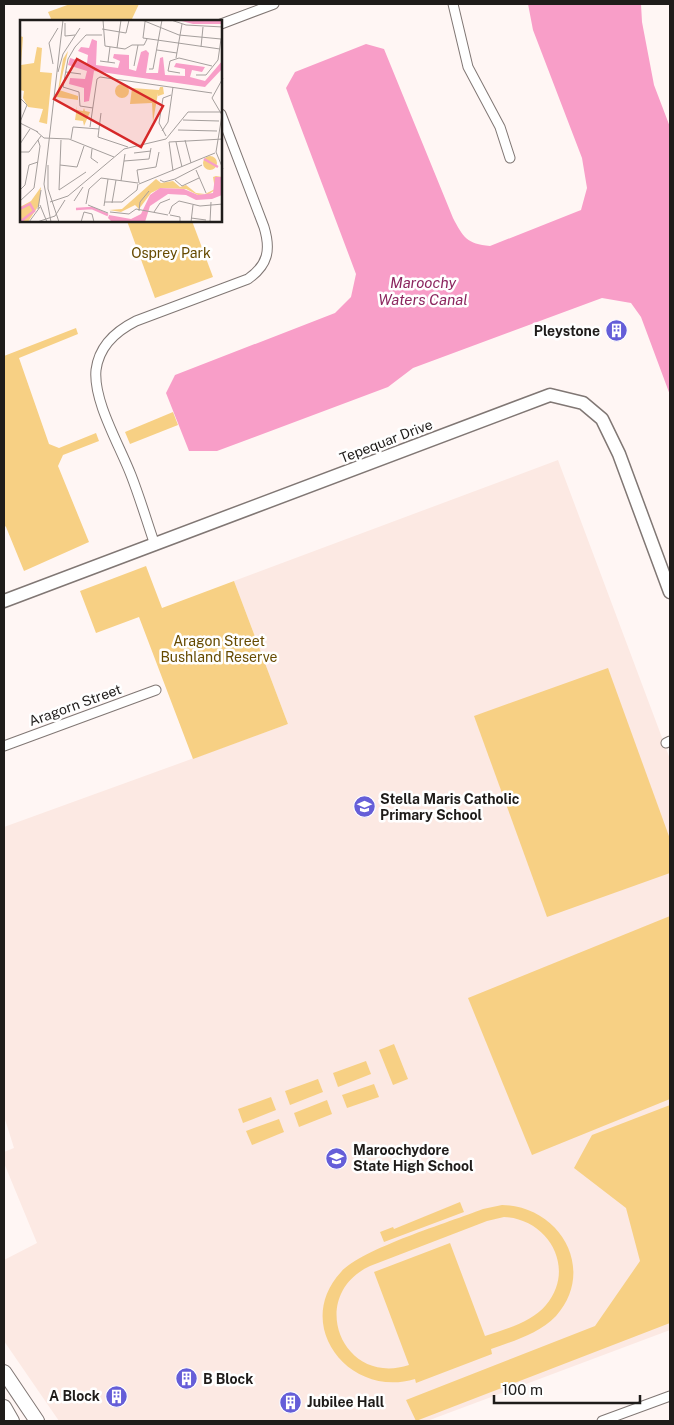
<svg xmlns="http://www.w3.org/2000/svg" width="674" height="1425" viewBox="0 0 674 1425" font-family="'Public Sans',sans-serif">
	<rect width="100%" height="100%" fill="#fff6f4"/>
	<path fill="#fce9e3" d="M558,460L670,759V1330L427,1421H59L4,1341V1260L37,1243L4,1163V1152L14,1148L4,1116V827L288,724L234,581Z"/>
	<g fill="#f7d084" fill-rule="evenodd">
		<path d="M70,4H139L131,21H52L48,12Z"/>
		<path d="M127,221H192L213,277L155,298Z"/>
		<path d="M76,328L78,334L19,358L49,444L59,448L96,433L99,441L63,455L58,466L89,542L24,571L6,527L4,525V356Z"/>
		<path d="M173,412L178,425L130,444L125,432Z"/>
		<path d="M146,566L162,608L234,581L288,724L193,759L139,617L96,633L80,591Z"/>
		<path d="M608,668L670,839V873L547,917L474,716Z"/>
		<path d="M670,916V1099L532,1155L468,998Z"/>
		<path d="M394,1044L408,1079L393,1085L379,1050Z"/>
		<path d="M366,1061L371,1074L338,1087L333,1073Z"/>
		<path d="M318,1079L323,1092L290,1105L285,1091Z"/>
		<path d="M374,1084L379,1097L347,1108L342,1095Z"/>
		<path d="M271,1097L276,1110L243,1123L238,1109Z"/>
		<path d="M327,1100L332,1114L299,1127L294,1113Z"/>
		<path d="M670,1105V1323L416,1421L406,1400L595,1326L640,1261L626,1208L574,1168L592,1135Z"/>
		<path d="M279,1119L284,1132L252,1145L246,1131Z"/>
		<path d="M460,1202L464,1212L384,1242L380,1232L393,1227L394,1229Z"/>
		<path d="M502,1205C560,1206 597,1270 556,1316C539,1334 513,1341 491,1349L492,1354L416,1383L415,1379C349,1399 292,1325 341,1272C361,1249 450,1222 483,1209ZM504,1217C548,1219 577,1268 546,1305C532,1322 506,1329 485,1336L450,1243L374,1272L409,1365C342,1387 306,1296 370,1266L487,1221Z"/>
	</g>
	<path fill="#f89ec8" d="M528,4H641L642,22L654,85L670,127V395L641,317L631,303L602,298L413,368L388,387L217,451H189L166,393L175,375L335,313L351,297L356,274L286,88L295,72L366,44L384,49L453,218C463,237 467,244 490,246L581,210L587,188L582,158L533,30Z"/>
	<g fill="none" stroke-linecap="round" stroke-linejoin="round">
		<defs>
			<g id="street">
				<path d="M453,4L468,67L500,127L510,158"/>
				<path d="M221,24L274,4"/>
				<path d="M155,545C147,522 140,498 131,475C120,446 93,401 96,370C99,346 116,331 136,321L248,279C268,265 271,250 264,227L221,114"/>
				<path d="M666,743L670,741"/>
				<path d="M4,746L156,690"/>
				<path d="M602,1421L670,1396"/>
			</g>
			<path id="secondary" d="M4,601L550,395L583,403L602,419L619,454L670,592"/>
			<g id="primary">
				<path d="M4,1372L37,1421"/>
				<path d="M4,1407L12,1421"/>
			</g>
		</defs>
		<use href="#street" stroke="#807774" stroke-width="11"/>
		<use href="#secondary" stroke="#807774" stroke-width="15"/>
		<use href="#primary" stroke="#807774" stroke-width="16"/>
		<use href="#street" stroke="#fff" stroke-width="9"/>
		<use href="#secondary" stroke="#fff" stroke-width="12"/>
		<use href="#primary" stroke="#fff" stroke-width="14"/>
	</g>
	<defs>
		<symbol id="building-disc" viewBox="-11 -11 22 22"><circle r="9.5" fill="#655ed8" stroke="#fff"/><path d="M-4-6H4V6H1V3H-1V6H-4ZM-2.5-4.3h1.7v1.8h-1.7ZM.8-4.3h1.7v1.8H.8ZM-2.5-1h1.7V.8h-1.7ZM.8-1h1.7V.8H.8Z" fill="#fff"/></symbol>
		<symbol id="school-disc" viewBox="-11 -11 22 22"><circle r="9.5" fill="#655ed8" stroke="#fff"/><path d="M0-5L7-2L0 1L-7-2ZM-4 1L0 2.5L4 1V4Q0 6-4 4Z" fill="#fff"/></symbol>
	</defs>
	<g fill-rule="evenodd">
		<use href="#building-disc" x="604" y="318" width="25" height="25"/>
		<use href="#school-disc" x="352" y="794" width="25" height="25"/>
		<use href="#school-disc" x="324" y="1146" width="25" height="25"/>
		<use href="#building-disc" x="174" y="1366" width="25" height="25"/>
		<use href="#building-disc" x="104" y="1384" width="25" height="25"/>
		<use href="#building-disc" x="278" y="1390" width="25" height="25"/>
	</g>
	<g text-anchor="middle" stroke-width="5" stroke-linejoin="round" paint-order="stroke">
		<g font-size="14" fill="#664a00" stroke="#fff">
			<text x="171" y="258">Osprey Park</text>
			<text x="219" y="646">Aragon Street<tspan x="219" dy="16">Bushland Reserve</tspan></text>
		</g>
		<g font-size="14" font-weight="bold" fill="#1f1c1a" stroke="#fff" text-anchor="start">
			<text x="600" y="336" text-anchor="end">Pleystone</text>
			<text x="380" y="804">Stella Maris Catholic<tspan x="380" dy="16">Primary School</tspan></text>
			<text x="353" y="1155">Maroochydore<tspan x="353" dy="16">State High School</tspan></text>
			<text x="203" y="1384">B Block</text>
			<text x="100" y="1401" text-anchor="end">A Block</text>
			<text x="307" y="1407">Jubilee Hall</text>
		</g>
		<g font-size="14" fill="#1f1c1a" stroke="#fff">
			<text transform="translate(386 441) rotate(-21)" y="5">Tepequar Drive</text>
			<text transform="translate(75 705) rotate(-20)" y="5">Aragorn Street</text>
		</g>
		<g font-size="15" font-style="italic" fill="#8c265f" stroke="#fff">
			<text x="423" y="288">Maroochy<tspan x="423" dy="17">Waters Canal</tspan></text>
		</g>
	</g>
	<g transform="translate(20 20)">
		<rect width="202" height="202" fill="#fff6f4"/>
		<path d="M0,16L3,17L1,45L14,43L17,27L22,28L20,52L32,53L27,104L19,102L23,89L8,87L3,78L4,71L0,70ZM48,31L39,70L58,76V80L37,77L43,39ZM95 71a7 7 0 1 1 14 0a7 7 0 1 1-14 0ZM140,67H143L144,74L138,76V73L133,102L132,83L110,84L112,68L139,70ZM57,86V90L63,91L64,88L65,91L70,92L64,106L63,101L55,100ZM183 143a7 7 0 1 1 14 0a7 7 0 1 1-14 0ZM196,156L202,157L195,158V170L189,174L178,175L166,169L141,168L131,173L119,189L115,185L101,192L89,190L102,189L136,159L141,163L153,161L160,167L166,165L176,173L185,174L195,169L193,157ZM21,167L19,185L8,202H0V187L11,181Z" fill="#f7d084"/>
		<path d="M158,0H202V4H173ZM72,19L77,21L76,45L98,48L100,41L93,38L94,34L109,35V49L116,51L121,32L126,30L129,33L126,53H138L140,38L143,37L145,55L165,56V49L154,47L156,43L185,47L182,52L172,50L170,57L185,61L203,40L202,49L185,67L74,51L69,81L64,82V68L49,64L50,58L65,59L67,51L48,45L50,38L67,43L68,35L58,31L61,27L69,28ZM195,157H202V175L192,179L176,180L166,175L148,174L130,186L125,202H92L88,198L89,195L111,199L121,194L130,175L140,168L164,169L178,175L193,173Z" fill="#f89ec8"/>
		<path fill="none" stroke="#f89ec8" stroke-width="2.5" d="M184,139L198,147M0,189L10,184L14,191L0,202M56,189L72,188L88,195"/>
		<path fill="none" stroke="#a59f9d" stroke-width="1" d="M83,0L85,26L105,29L112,25H124L127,19M122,0L159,15L201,19L198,40L186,55H176M151,0L166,5L203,7M125,2L123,18L200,29M45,3V16L55,15M82,9L106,13L109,0M181,27L183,7M97,28L101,0M137,30L157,33M156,38L162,4M80,41L95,43M88,42L90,27M33,44L29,23L38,8M114,46L118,25M129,49H133L142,0M38,52L43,34L60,8M46,52L61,54M160,53L148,51L150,41L159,38L192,46M203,58L192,78L202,95L196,132L203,149M0,78L7,85L0,102M73,88L60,86L59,72L43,67L48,39L55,27L66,15H82M81,93L78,117L108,127M163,100L199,101M0,103L18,112M70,107L77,59L80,57L192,73M158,110L197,111M16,111L24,118L49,119L94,137M142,111L148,102L153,67M146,116L139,103L143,78L151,75M51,119L53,107L79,109M41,120L39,170L66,152M165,120L171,143M156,122L162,147M0,124L10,109M72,129L71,138L78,143M0,132H9L21,116M114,133L131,131M104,141L129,139L131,128M28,145V169L39,202M40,145L57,147L64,126M176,150L186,173M153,151L149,122L203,119M140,160L144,162L155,159L182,145M155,160L162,166L179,158M101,161L105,134M119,163L117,150L136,147L139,132M119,164L195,133M0,170L5,165L9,145L18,142M48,176L104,129L146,119L168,92H203M0,181L14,168L20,126L18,120M54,181L63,167M30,182L48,176M85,182H102L117,170L118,164M92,183L96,160M66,184L69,169L81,158L118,163M20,185L27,202M68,185L88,193M84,186L88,159M18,189L21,170M119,191L120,182L129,171M90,192L109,194L116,189L148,195M134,192L140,183L150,179M149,194L152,186L159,181L180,186L203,184M150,195L160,197V202M171,198L186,200M9,202L20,187M17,202L35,196L45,180M31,202L24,164L43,0M61,202L64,192L72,194L74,202M171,202L173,185M190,202L191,182"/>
		<path fill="#d62828" fill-opacity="0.15" stroke="#d62828" stroke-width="2.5" d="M57,39L143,86L121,127L34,79Z"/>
		<rect width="202" height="202" fill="none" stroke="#1f1c1a" stroke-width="2.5"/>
	</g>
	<rect width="674" height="1425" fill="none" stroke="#1f1c1a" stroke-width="10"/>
	<path d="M494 1395v8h146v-8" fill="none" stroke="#1f1c1a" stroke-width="2.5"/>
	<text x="502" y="1395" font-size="15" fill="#1f1c1a" stroke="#ffffff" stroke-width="4" paint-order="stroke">100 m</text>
</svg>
